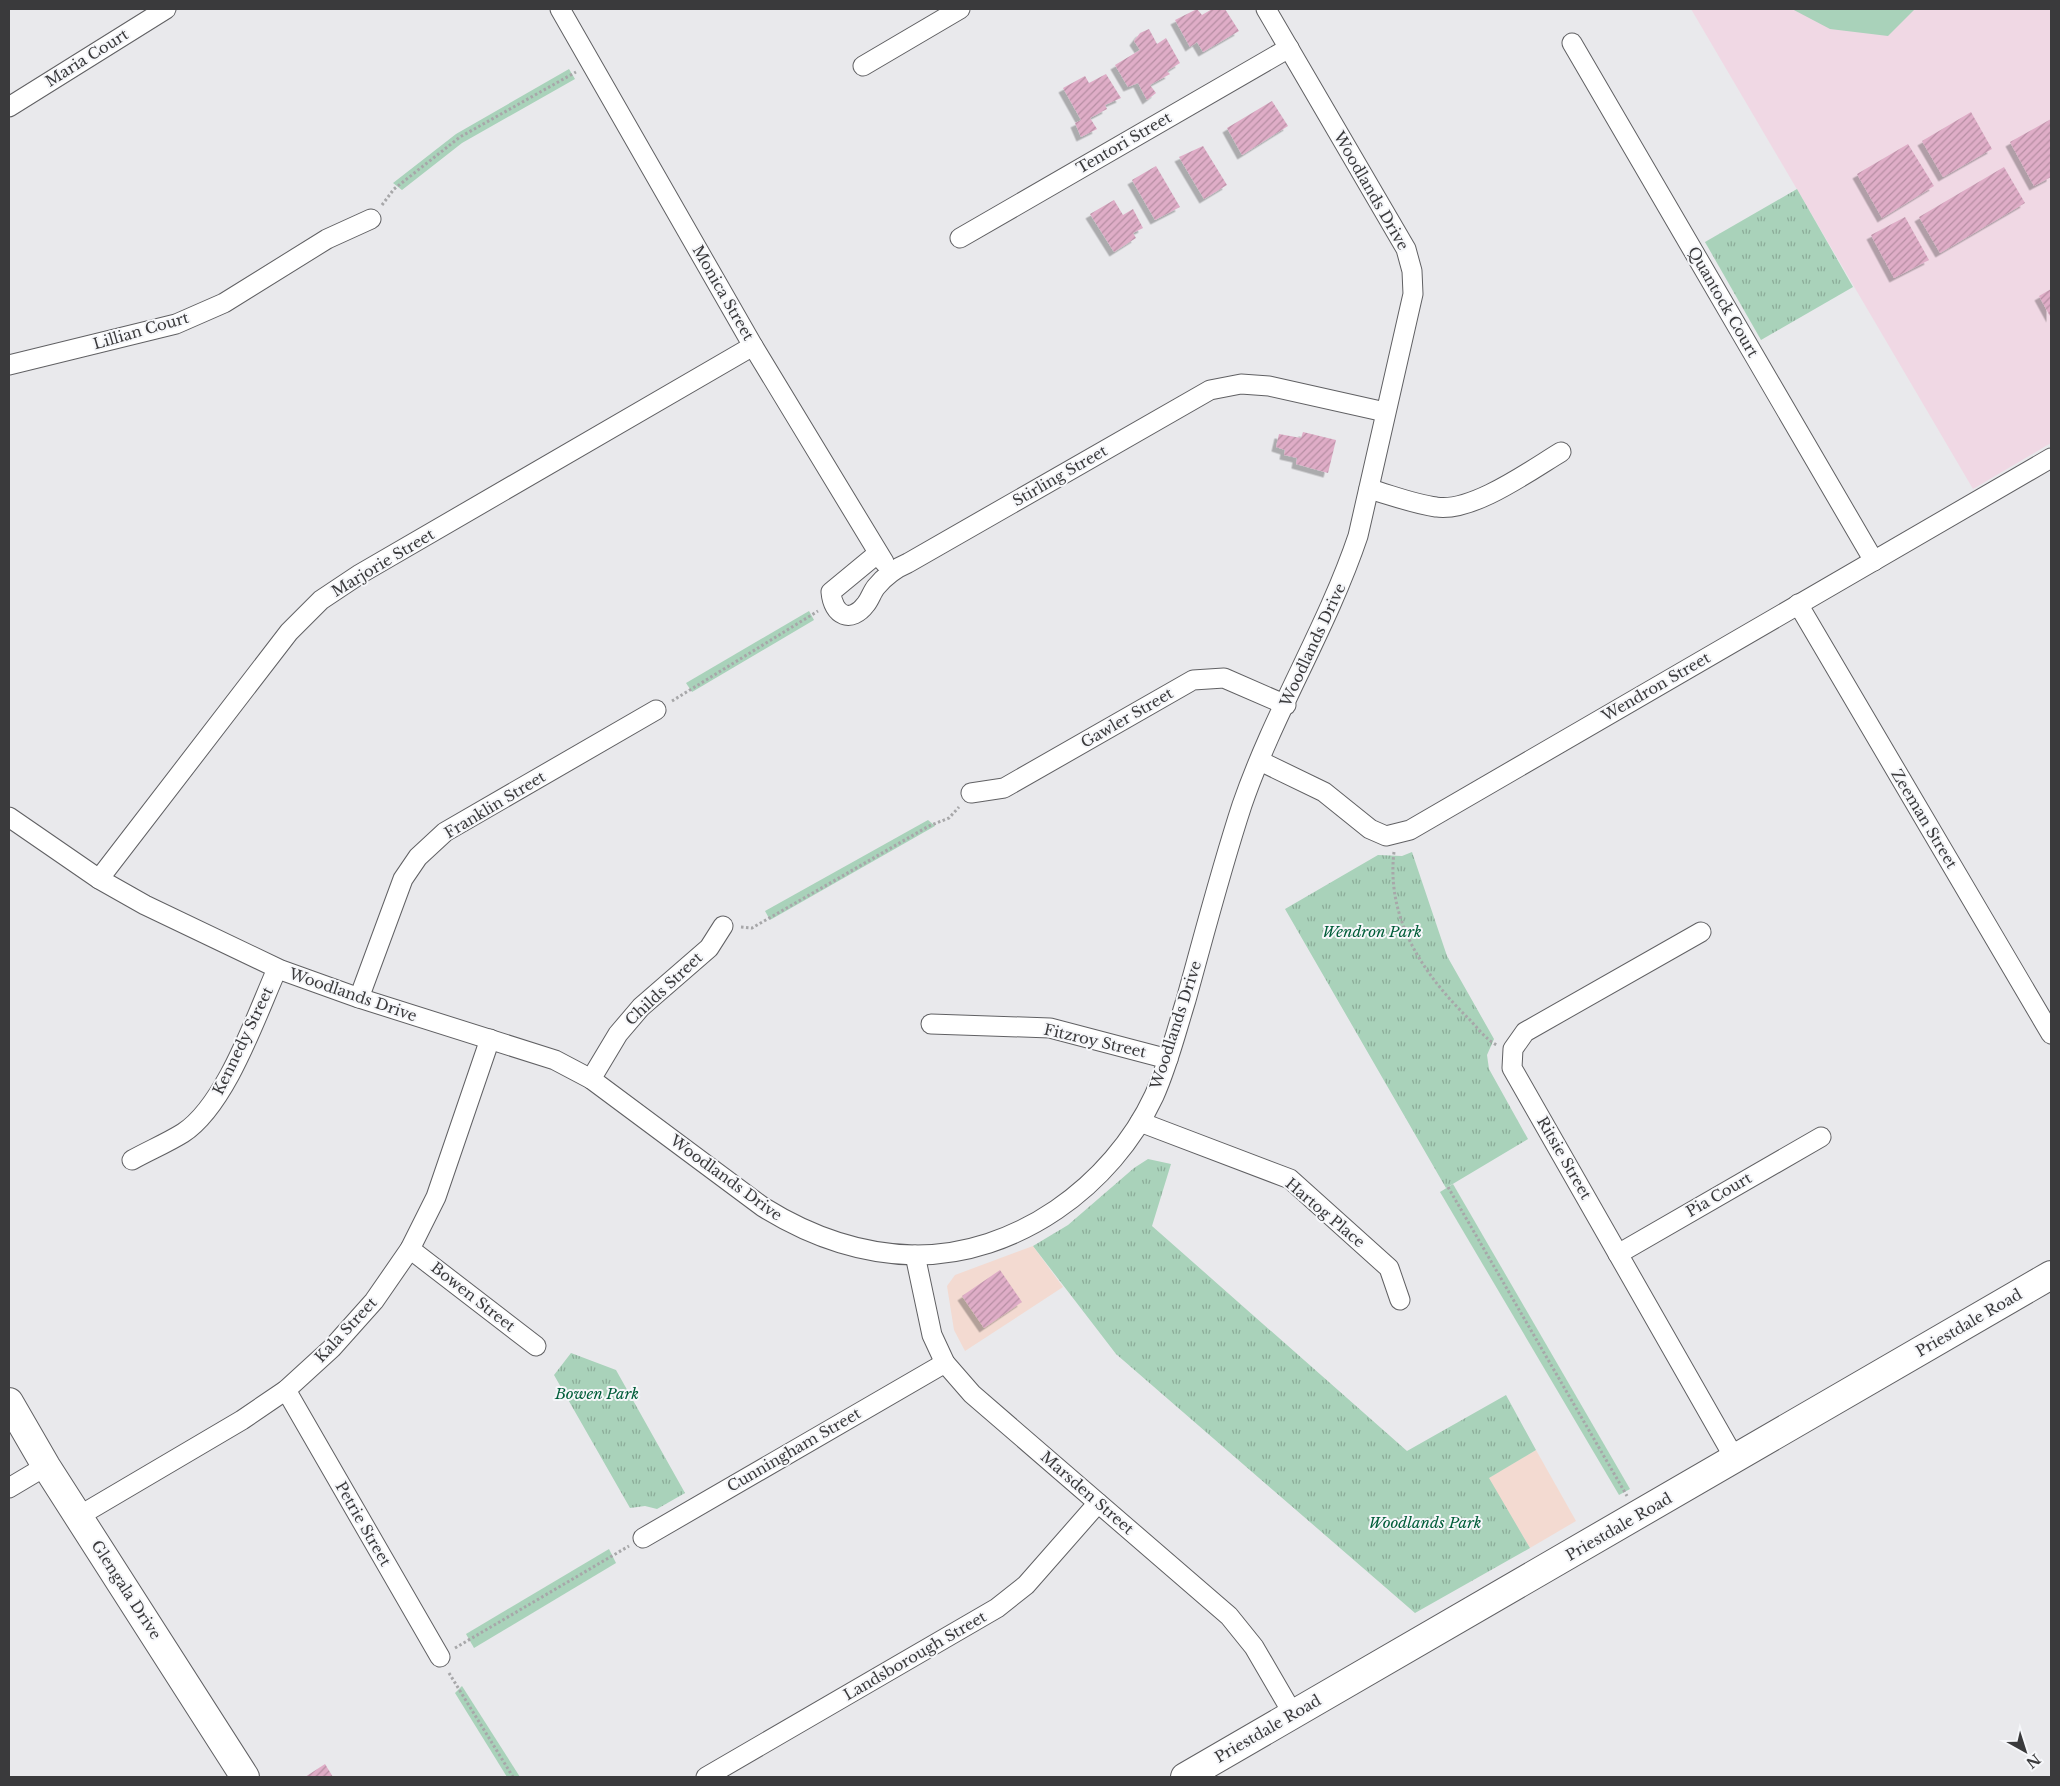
<svg xmlns="http://www.w3.org/2000/svg" width="2060" height="1786" viewBox="0 0 2060 1786" font-family="'Libre Baskerville',serif">
	<defs>
		<pattern id="park-tufts" width="24" height="20" patternUnits="userSpaceOnUse" patternTransform="scale(1.25)"><rect width="24" height="20" fill="#a9d2ba"/><path d="M3 7l-1-3M5 7V3M7 7l1-3M15 17l-1-3M17 17v-4M19 17l1-3" fill="none" stroke="#8bab98"/></pattern>
		<pattern id="building-hatch" width="6" height="6" patternUnits="userSpaceOnUse" patternTransform="scale(1.25)"><rect width="6" height="6" fill="#dfadc7"/><path d="M-1 1l2-2M0 6l6-6M5 7l2-2" fill="none" stroke="#b68ea3"/></pattern>
		<filter id="shadow"><feDropShadow dx="-4.5" dy="4.5" stdDeviation="0" flood-color="#0004"/></filter>
	</defs>
	<rect width="100%" height="100%" fill="#e9e9ec"/>
	<g fill="#f3dad1">
		<path d="M1033,1246L1063,1287L965,1351L954,1330L947,1286L955,1275Z"/>
		<path d="M1536,1450L1576,1521L1530,1548L1488,1478Z"/>
	</g>
	<path fill="#f0d8e4" d="M1691,9H2051V443L1973,489Z"/>
	<g fill="#a9d2ba">
		<path d="M1792,9H1915L1888,36L1830,29Z"/>
		<path d="M569,69L575,79L462,143L402,190L393,183L456,134Z"/>
		<path d="M809,611L814,620L692,692L686,683Z"/>
		<path d="M928,820L935,826L770,920L765,911Z"/>
		<path d="M1453,1184L1630,1489L1619,1495L1440,1192Z"/>
		<path d="M609,1549L616,1563L474,1648L466,1634Z"/>
		<path d="M462,1686L520,1777H507L455,1693Z"/>
	</g>
	<g fill="url(#park-tufts)">
		<path d="M1797,189L1853,287L1761,340L1705,242Z"/>
		<path d="M1412,852L1447,956L1494,1039L1487,1055L1489,1069L1528,1139L1446,1188L1285,909L1378,855L1402,856Z"/>
		<path d="M1148,1159L1171,1164L1152,1226L1407,1451L1506,1395L1536,1450L1489,1478L1530,1548L1415,1613L1116,1354L1033,1246L1068,1225L1134,1168Z"/>
		<path d="M571,1353L616,1370L685,1493L657,1509L645,1506L630,1508L554,1375Z"/>
	</g>
	<g fill="url(#building-hatch)" filter="url(#shadow)">
		<path d="M1197,9L1202,15L1212,9H1225L1239,31L1203,52L1197,42L1190,47L1175,20Z"/>
		<path d="M1149,29L1157,44L1166,38L1180,63L1167,71L1170,74L1150,85L1156,93L1147,100L1138,83L1128,87L1115,65L1140,50L1134,41L1140,33Z"/>
		<path d="M1106,74L1121,98L1105,105L1107,109L1090,118L1097,129L1081,137L1075,123L1081,120L1063,88L1085,76L1089,83Z"/>
		<path d="M1272,101L1288,126L1242,155L1227,128Z"/>
		<path d="M1971,112L1992,149L1943,177L1922,141Z"/>
		<path d="M2051,119V177L2034,186L2010,142Z"/>
		<path d="M1908,144L1934,186L1882,218L1857,174Z"/>
		<path d="M1203,146L1227,185L1204,199L1179,157Z"/>
		<path d="M1156,166L1180,207L1155,220L1132,180Z"/>
		<path d="M2004,167L2025,203L1940,253L1919,217Z"/>
		<path d="M1114,200L1123,215L1133,209L1143,228L1133,233L1136,238L1114,252L1090,214Z"/>
		<path d="M1905,217L1929,260L1894,278L1871,235Z"/>
		<path d="M2051,289V318L2039,296Z"/>
		<path d="M1303,432L1336,440L1328,473L1296,464L1297,458L1284,455L1285,450L1276,447L1279,434L1301,438Z"/>
		<path d="M1000,1270L1022,1302L984,1328L962,1296Z"/>
		<path d="M325,1764L333,1777H305Z"/>
	</g>
	<g fill="none" stroke-linecap="round" stroke-linejoin="round">
		<defs>
			<g id="street">
				<path d="M560,9L753,346L884,562"/>
				<path d="M1572,43L1874,561"/>
				<path d="M863,66L960,9"/>
				<path d="M9,107L166,9"/>
				<path d="M960,238L1289,48"/>
				<path d="M9,365L176,324L224,303L327,239L371,219"/>
				<path d="M1369,489C1391,495 1414,504 1436,507C1472,513 1531,470 1561,452"/>
				<path d="M877,554L831,592C833,616 851,624 866,604C870,599 872,592 876,587C885,576 896,568 908,563L1210,390L1241,384L1269,386L1385,412"/>
				<path d="M1798,604L2051,1034"/>
				<path d="M1260,761L1324,792L1370,829L1386,836L1410,830L2051,458"/>
				<path d="M971,793L1004,788L1193,680L1224,678L1286,705"/>
				<path d="M9,817L99,879L145,905L281,970L359,998L555,1060L591,1079L763,1207C808,1235 860,1254 914,1255C1016,1256 1112,1186 1154,1096C1168,1065 1176,1032 1186,1000C1204,935 1221,869 1242,805C1274,712 1327,628 1358,536L1413,294L1412,271L1406,249L1266,9"/>
				<path d="M99,879L289,632L321,600L360,574L753,346"/>
				<path d="M1701,932L1525,1032L1513,1049L1512,1068L1735,1459"/>
				<path d="M359,998L403,879L418,857L445,832L656,710"/>
				<path d="M931,1024L1050,1028L1168,1059"/>
				<path d="M591,1079L618,1034L641,1007L709,948L723,926"/>
				<path d="M1140,1122L1290,1179L1389,1268L1400,1300"/>
				<path d="M132,1160C148,1151 167,1143 183,1133C226,1105 256,1016 277,969"/>
				<path d="M410,1249L536,1346"/>
				<path d="M1618,1254L1821,1137"/>
				<path d="M915,1255L932,1335L945,1363L972,1394L1229,1616L1254,1647L1293,1714"/>
				<path d="M286,1390L440,1657"/>
				<path d="M9,1488L46,1466"/>
				<path d="M79,1516L242,1420L286,1390L332,1348L374,1301L410,1249L436,1197L490,1039"/>
				<path d="M643,1538L945,1363"/>
				<path d="M706,1777L997,1608L1026,1585L1098,1503"/>
			</g>
			<g id="secondary">
				<path d="M9,1402L46,1466L245,1777"/>
				<path d="M1185,1777L2051,1275"/>
			</g>
		</defs>
		<use href="#street" stroke="#606063" stroke-width="21"/>
		<use href="#secondary" stroke="#606063" stroke-width="30"/>
		<g stroke="#a7a7a9" stroke-width="3" stroke-dasharray="2.5 2.5" stroke-linecap="butt">
			<path d="M382,205L394,189L460,137L576,72"/>
			<path d="M672,701L818,611"/>
			<path d="M1394,852C1386,919 1423,974 1469,1019C1477,1027 1486,1040 1497,1045"/>
			<path d="M741,927L752,928L929,826L949,818L959,807"/>
			<path d="M1448,1187L1627,1496"/>
			<path d="M455,1648L629,1546"/>
			<path d="M449,1673L513,1777"/>
		</g>
		<use href="#street" stroke="#fff" stroke-width="19"/>
		<use href="#secondary" stroke="#fff" stroke-width="28"/>
	</g>
	<g text-anchor="middle" stroke-width="4" stroke-linejoin="round" paint-order="stroke">
		<g font-size="15" fill="#3a3a3c" stroke="#f6f7fa">
			<text transform="translate(87 58) rotate(-32)" y="5">Maria Court</text>
			<text transform="translate(1124 143) rotate(-30)" y="5">Tentori Street</text>
			<text transform="translate(1371 191) rotate(60)" y="5">Woodlands Drive</text>
			<text transform="translate(723 293) rotate(60)" y="5">Monica Street</text>
			<text transform="translate(1723 302) rotate(60)" y="5">Quantock Court</text>
			<text transform="translate(141 331) rotate(-16)" y="5">Lillian Court</text>
			<text transform="translate(1060 476) rotate(-30)" y="5">Stirling Street</text>
			<text transform="translate(383 563) rotate(-31)" y="5">Marjorie Street</text>
			<text transform="translate(1313 645) rotate(-65)" y="5">Woodlands Drive</text>
			<text transform="translate(1656 687) rotate(-30)" y="5">Wendron Street</text>
			<text transform="translate(1127 718) rotate(-30)" y="5">Gawler Street</text>
			<text transform="translate(495 805) rotate(-31)" y="5">Franklin Street</text>
			<text transform="translate(1924 819) rotate(59)" y="5">Zeeman Street</text>
			<text transform="translate(664 989) rotate(-43)" y="5">Childs Street</text>
			<text transform="translate(353 995) rotate(19)" y="5">Woodlands Drive</text>
			<text transform="translate(1176 1025) rotate(-72)" y="5">Woodlands Drive</text>
			<text transform="translate(243 1041) rotate(-64)" y="5">Kennedy Street</text>
			<text transform="translate(1095 1041) rotate(13)" y="5">Fitzroy Street</text>
			<text transform="translate(1564 1158) rotate(60)" y="5">Ritsie Street</text>
			<text transform="translate(726 1178) rotate(36)" y="5">Woodlands Drive</text>
			<text transform="translate(1719 1195) rotate(-30)" y="5">Pia Court</text>
			<text transform="translate(1325 1213) rotate(40)" y="5">Hartog Place</text>
			<text transform="translate(473 1297) rotate(38)" y="5">Bowen Street</text>
			<text transform="translate(1969 1323) rotate(-30)" y="5">Priestdale Road</text>
			<text transform="translate(346 1330) rotate(-47)" y="5">Kala Street</text>
			<text transform="translate(794 1450) rotate(-30)" y="5">Cunningham Street</text>
			<text transform="translate(1087 1493) rotate(41)" y="5">Marsden Street</text>
			<text transform="translate(363 1524) rotate(60)" y="5">Petrie Street</text>
			<text transform="translate(1619 1527) rotate(-30)" y="5">Priestdale Road</text>
			<text transform="translate(126 1590) rotate(57)" y="5">Glengala Drive</text>
			<text transform="translate(915 1656) rotate(-30)" y="5">Landsborough Street</text>
			<text transform="translate(1268 1729) rotate(-30)" y="5">Priestdale Road</text>
		</g>
		<g font-size="15" font-style="italic" fill="#005d39" stroke="#f6f7fa">
			<text x="1372" y="937">Wendron Park</text>
			<text x="597" y="1399">Bowen Park</text>
			<text x="1425" y="1528">Woodlands Park</text>
		</g>
	</g>
	<rect width="2060" height="1786" fill="none" stroke="#3a3a3c" stroke-width="20"/>
	<g transform="translate(2025 1751) rotate(141)" stroke="#f6f7fa" stroke-width="4" paint-order="stroke">
	<path d="M0-4L9 19L0 12L-9 19Z" fill="#3a3a3c"/>
	<text y="-8" font-size="14" font-weight="bold" text-anchor="middle" fill="#3a3a3c">N</text>
	</g>
</svg>
